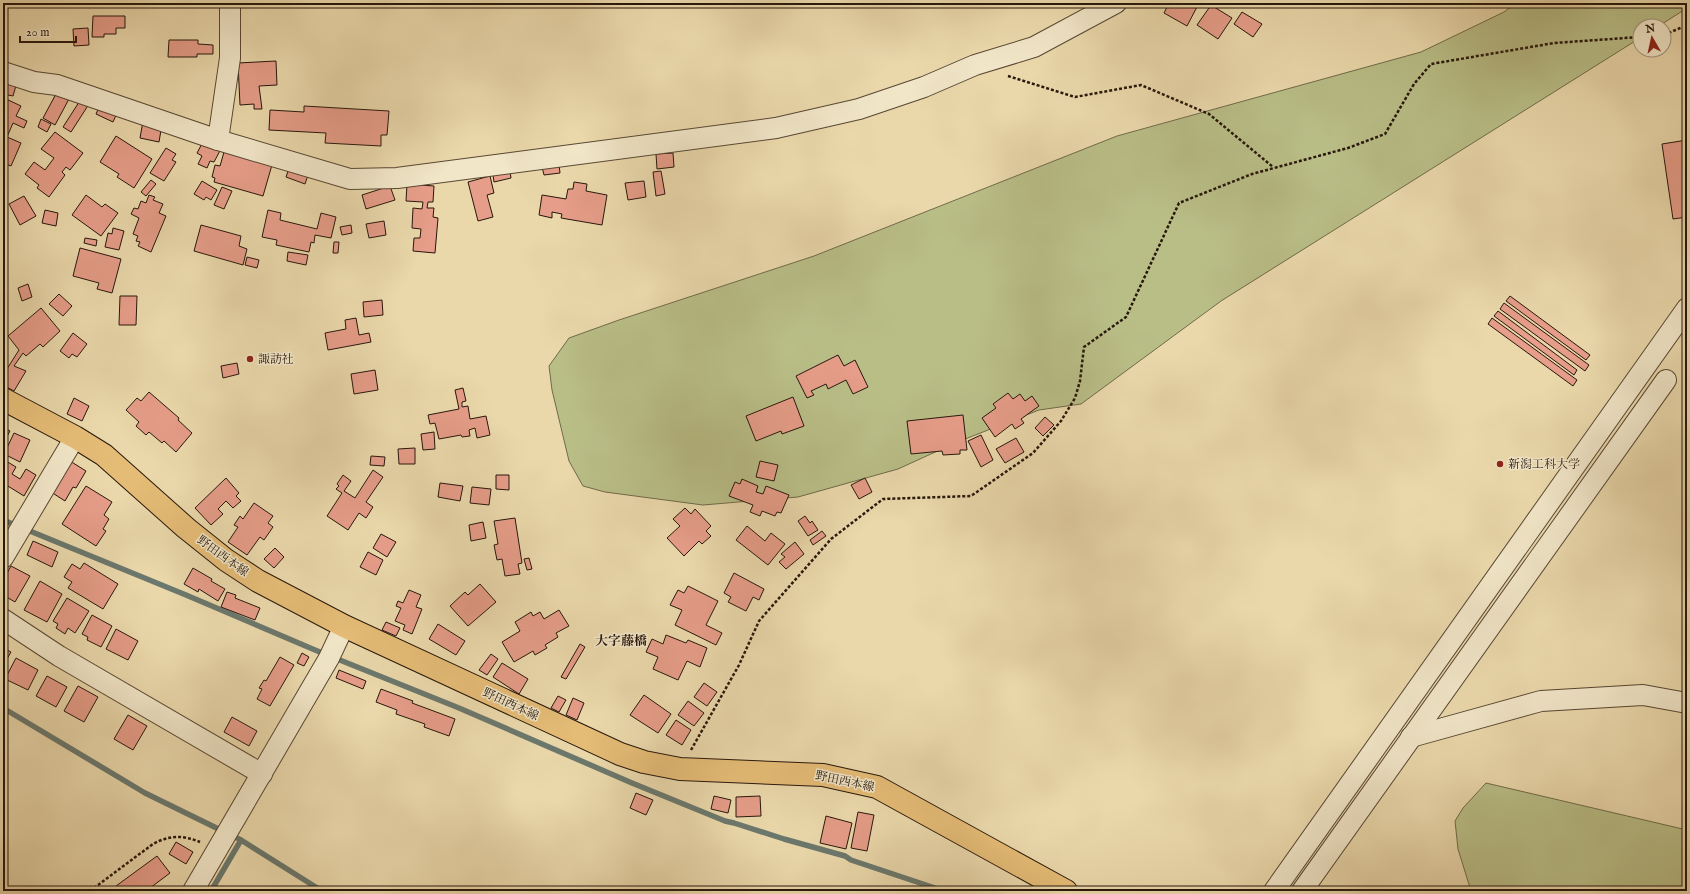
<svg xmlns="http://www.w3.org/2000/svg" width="1690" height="894" viewBox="0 0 1690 894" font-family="'IM FELL English','Noto Serif JP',serif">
	<rect width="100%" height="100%" fill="#ead8ab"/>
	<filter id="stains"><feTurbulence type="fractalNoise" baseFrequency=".005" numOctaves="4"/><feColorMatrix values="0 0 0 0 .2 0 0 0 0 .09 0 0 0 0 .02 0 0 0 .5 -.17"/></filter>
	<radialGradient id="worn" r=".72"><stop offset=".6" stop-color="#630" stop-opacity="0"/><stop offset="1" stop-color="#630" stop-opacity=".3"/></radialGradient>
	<g fill="#b9be87" stroke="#706a49">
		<path d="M1516,3H1687V8L1659,26H1640V38L1221,301L1081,404L1039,410L955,443L898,469L798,497L703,505L605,492L583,486L569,461L552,390L549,366L569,338L619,320L814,256L1117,136L1421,52L1504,12Z"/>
		<path d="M1486,783L1687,830V891H1471L1458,849L1455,821L1463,808Z"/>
	</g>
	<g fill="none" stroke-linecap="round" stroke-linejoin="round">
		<g stroke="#6b786d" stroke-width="5.5">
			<path d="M3,520L186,595L315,650L459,708L632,783L725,821L734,823L784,839L845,856L851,860L944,891"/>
			<path d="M3,708L145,793L241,840L322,891"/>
			<path d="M211,891L241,840"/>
		</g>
	</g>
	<g fill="#e69d89" stroke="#27170b">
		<path d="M1169,3H1199L1187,26L1164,13Z"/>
		<path d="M1211,5L1232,18L1218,39L1197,25Z"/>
		<path d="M1242,12L1262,24L1253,37L1234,24Z"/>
		<path d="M93,16H125V28H116V34H104V37H92Z"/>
		<path d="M88,28L89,45L74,46L73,29Z"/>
		<path d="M169,40H198V44L213,45V54H197V57H168Z"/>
		<path d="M276,61L277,85L259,86L262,109H254V104L240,105L238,63Z"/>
		<path d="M7,79L17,82L13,96L3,94Z"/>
		<path d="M57,92L69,99L55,125L43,118Z"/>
		<path d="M4,98L21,106L16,116L27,121L24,128L13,123L7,137L21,143L11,166L3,163Z"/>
		<path d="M81,99L89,104L71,132L63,127Z"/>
		<path d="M100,105L117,113L113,122L96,114Z"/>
		<path d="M304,106L389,111L387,135H381V146L325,143L326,133L269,130L270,110L304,112Z"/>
		<path d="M41,119L51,124L47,132L38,127Z"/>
		<path d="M143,121L162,124L159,142L140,138Z"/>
		<path d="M55,132L83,153L70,170L66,167L62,172L65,175L49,197L37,188L39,185L25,174L34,162L45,170L54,158L41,149Z"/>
		<path d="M116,136L152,159L134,188L117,177L119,174L100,162Z"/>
		<path d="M206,136L223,145L214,162L210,161L207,168L198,164L202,156L197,153Z"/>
		<path d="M1687,140V217L1673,219L1662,144Z"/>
		<path d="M226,145L274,158L263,196L214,182L215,178L212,177L215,165L220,166Z"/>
		<path d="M166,148L176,154L172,160L176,162L164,181L150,173Z"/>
		<path d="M673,153L674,167L657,169L656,154Z"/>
		<path d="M291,163L310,169L305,184L286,177Z"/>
		<path d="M559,164L560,173L544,175L542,167Z"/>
		<path d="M510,171L511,178L494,182L493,175Z"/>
		<path d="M661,171L665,194L656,196L653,172Z"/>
		<path d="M490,176L494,193L487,195L493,217L478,221L468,182Z"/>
		<path d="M151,180L156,184L146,196L141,192Z"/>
		<path d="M202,181L217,190L211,200L206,197L204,200L194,194Z"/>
		<path d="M644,181L646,197L628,200L625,183Z"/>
		<path d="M574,182L587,184L586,191L607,195L602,225L561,218L562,214L552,212V218L539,215L542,195L566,199L568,189H573Z"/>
		<path d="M407,184L434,186L433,202H428L427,208H434L433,217L438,218L435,253L413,251L414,238H420L421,229L412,228L413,208L422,209L423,202L406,201Z"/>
		<path d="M390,186L395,200L366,209L362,195Z"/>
		<path d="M222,187L232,191L224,209L214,205Z"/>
		<path d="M86,195L102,207L105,204L118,213L101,236L72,215Z"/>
		<path d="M149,195L155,197L153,200L163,204L159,213L166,216L151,252L138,246L140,242L136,241L138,236L133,234L139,218L131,214L134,208L138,209L141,201L146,203Z"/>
		<path d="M24,196L36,216L20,225L9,204Z"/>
		<path d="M45,210L58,213L56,226L42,223Z"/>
		<path d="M268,210L281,213L280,220L317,229L321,213L336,217L331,238L315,235L314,243L311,242L309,252L276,245L277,240L262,237Z"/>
		<path d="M1687,217V246L1686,245L1683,218Z"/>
		<path d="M384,221L386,235L369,238L366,224Z"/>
		<path d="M201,225L241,236L239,246L247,249L243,265L194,251Z"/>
		<path d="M351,225L352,233L342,235L340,227Z"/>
		<path d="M113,228L124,231L119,250L105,247L108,233L112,234Z"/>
		<path d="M85,238L97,240L96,246L84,243Z"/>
		<path d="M334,242H339L338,253H333Z"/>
		<path d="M80,248L121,259L112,293L97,289L99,283L73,276Z"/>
		<path d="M288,252L308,255L306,265L287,261Z"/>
		<path d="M247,257L259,260L257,268L245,265Z"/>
		<path d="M28,284L32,297L22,301L18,288Z"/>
		<path d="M59,294L72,306L63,316L49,304Z"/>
		<path d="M120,296H137L136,325H119Z"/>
		<path d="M1510,296L1590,355L1586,360L1506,301Z"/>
		<path d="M382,300L383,315L364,317L363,302Z"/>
		<path d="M1504,303L1589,365L1585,371L1500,309Z"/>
		<path d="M41,308L60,331L43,347L40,344L26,356L23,353L14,366L26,371L14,391L3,385V375L19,350L8,336Z"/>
		<path d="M1498,311L1577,370L1574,375L1494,316Z"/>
		<path d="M356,318L359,335L369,333L371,342L328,350L325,333L346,329L345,320Z"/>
		<path d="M1492,318L1577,380L1573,386L1488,324Z"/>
		<path d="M73,333L87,344L77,357L72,354L69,358L60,351Z"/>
		<path d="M838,355L844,366L855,360L868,387L853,394L846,380L828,389L826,384L811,391L814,395L807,398L796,376Z"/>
		<path d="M237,363L239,374L223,378L221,366Z"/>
		<path d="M375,370L378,390L354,394L351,374Z"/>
		<path d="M463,388L466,401L462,402V407L468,406L470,419L486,416L490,435L477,438L475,428L469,430L470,436L462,437L461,435L439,439L435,423L430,424L428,415L459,409L455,390Z"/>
		<path d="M149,392L179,418L178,420L192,433L176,452L164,441L162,443L149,432L146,435L136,426L139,422L126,410L137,398L141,401Z"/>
		<path d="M1008,393L1013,399L1020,394L1025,401L1032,396L1039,406L1021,419L1024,423L1015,429L1012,424L995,437L982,418L996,408L993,404Z"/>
		<path d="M793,397L804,426L782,434L781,431L756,441L746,416Z"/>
		<path d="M74,398L89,406L82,421L67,414Z"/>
		<path d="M963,415L967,450H960V454L943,455L942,451L911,454L907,421Z"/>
		<path d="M1045,417L1054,425L1043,436L1035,428Z"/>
		<path d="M3,427L10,431L3,444Z"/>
		<path d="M434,432L435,449L423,450L421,434Z"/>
		<path d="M14,433L30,440L20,462L4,454Z"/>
		<path d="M981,435L993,460L981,467L968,441Z"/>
		<path d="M1016,438L1024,452L1005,463L996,449Z"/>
		<path d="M415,448V464H399L398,449Z"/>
		<path d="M371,456L385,457L384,466L370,465Z"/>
		<path d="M6,461L16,467L12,474L20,479L26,469L36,475L24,496L3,483V466Z"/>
		<path d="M70,461L86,471L76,488L73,487L65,501L51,492Z"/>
		<path d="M760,461L778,465L774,481L756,477Z"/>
		<path d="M373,470L383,477L366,502L373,507L366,518L359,513L348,530L327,516L342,493L336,489L339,486L337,484L343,475L351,481L344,491L355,498Z"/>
		<path d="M496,475H509V490L496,489Z"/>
		<path d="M226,478L239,493L236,496L241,501L233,508L226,501L218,509L223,514L211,525L195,508Z"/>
		<path d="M865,478L872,492L859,499L851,485Z"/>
		<path d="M742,479L758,486L756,492L763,494L766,486L789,495L781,513L777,512L775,516L762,511L760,516L750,512L753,505L729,496L735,482L740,484Z"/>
		<path d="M440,483L463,486L460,501L438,497Z"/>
		<path d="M86,486L112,502L104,515L109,519L103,529L106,531L96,546L62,524Z"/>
		<path d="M472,487L491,489L489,505L470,503Z"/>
		<path d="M254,503L273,516L268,523L273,527L264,540L260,537L247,555L228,542L238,527L234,525L240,516L243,519Z"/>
		<path d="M685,508L691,514L695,509L711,526L706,531L711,536L702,544L699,541L684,556L667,538L680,526L673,519Z"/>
		<path d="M805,516L810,523L812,521L818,530L808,536L798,521Z"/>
		<path d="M515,518L522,563L518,564L520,574L505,576L502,559L497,560L494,545L498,544L494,521Z"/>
		<path d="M483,522L486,538L471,541L469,525Z"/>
		<path d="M747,526L765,541L771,533L785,544L768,565L736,540Z"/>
		<path d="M822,531L826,536L813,545L810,540Z"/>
		<path d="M381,534L396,542L387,557L373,548Z"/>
		<path d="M33,541L58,552L52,567L27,555Z"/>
		<path d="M795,542L804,554L786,569L779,562L785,557L781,554Z"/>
		<path d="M275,548L284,557L274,568L264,559Z"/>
		<path d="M368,552L383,560L376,575L360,567Z"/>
		<path d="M529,558L532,569L527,570L524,559Z"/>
		<path d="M84,563L118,584L103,609L68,588L72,582L64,577L72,564L80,569Z"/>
		<path d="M11,566L30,576L15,602L3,595V580Z"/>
		<path d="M193,568L212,579L211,581L225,589L218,601L199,589L198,592L184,584Z"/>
		<path d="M734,573L764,589L759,600L753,597L746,611L728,602L731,597L724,593Z"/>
		<path d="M40,581L62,594L47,622L24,610Z"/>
		<path d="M480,584L496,602L468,626L450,606L465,592L468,595Z"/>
		<path d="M688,586L718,601L706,625L722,633L716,645L675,625L682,610L670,605L678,590L684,593Z"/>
		<path d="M409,590L421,595L416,607L422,609L412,634L403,630L405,625L395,621L401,608L396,606L398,601L403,603Z"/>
		<path d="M227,592L236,595L235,598L260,608L255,620L221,607Z"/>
		<path d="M67,598L89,611L75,633L68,628L65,634L56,628L58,624L53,621Z"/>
		<path d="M559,610L569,626L556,633L558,637L545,645L547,648L535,655L533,651L514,662L502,642L520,631L515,622L531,612L533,616L540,612L544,619Z"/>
		<path d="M92,615L112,626L101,647L87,640L88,637L82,634Z"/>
		<path d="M386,622L400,628L396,636L382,630Z"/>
		<path d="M438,624L465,641L456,655L429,639Z"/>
		<path d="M116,629L138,641L128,660L106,649Z"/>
		<path d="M666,635L686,643L688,640L707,648L700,667L687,661L678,680L653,669L658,657L646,652L652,639L663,644Z"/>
		<path d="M580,644L585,647L566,679L561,677Z"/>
		<path d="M3,648L11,652L3,666Z"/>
		<path d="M302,653L309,657L304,666L297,663Z"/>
		<path d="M491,654L498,659L487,675L479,670Z"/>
		<path d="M280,657L294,665L270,706L257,699L262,689L259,688L264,680L266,681Z"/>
		<path d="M16,658L38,670L28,690L5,679Z"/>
		<path d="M502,663L528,679L519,694L493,677Z"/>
		<path d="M339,670L366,681L363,689L336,678Z"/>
		<path d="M47,676L67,687L56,707L36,696Z"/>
		<path d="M704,683L717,692L707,706L694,697Z"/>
		<path d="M78,686L98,697L84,722L64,711Z"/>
		<path d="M381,689L413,701L412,703L455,719L449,736L424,727L425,724L396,714L397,710L376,702Z"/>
		<path d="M644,695L671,714L658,733L630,715Z"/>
		<path d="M558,696L566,700L559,712L551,708Z"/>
		<path d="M573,698L584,703L577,720L566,715Z"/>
		<path d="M688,701L704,713L694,726L678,715Z"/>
		<path d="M128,715L147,726L133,750L114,739Z"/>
		<path d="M232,717L257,731L249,746L224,732Z"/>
		<path d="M676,720L691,730L682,745L666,735Z"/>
		<path d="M636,793L653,800L646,815L630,808Z"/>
		<path d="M714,796L731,800L728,813L711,809Z"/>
		<path d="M760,796L761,816L736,817V797Z"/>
		<path d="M858,812L874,815L867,851L851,848Z"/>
		<path d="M826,816L852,823L846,849L820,843Z"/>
		<path d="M176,842L193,852L186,864L169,854Z"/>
		<path d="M157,856L170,873L146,891H120L116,886Z"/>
	</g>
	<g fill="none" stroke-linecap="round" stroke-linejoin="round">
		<defs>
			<g id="minor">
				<path d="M3,72L34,82L57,85L218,140L350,179L397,178L776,128L859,109L924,87L975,65L1034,47L1116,3"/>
				<path d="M218,140L230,58V3"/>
				<path d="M3,558L75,437"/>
				<path d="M3,619L59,656L262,774"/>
				<path d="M1411,737L1541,701L1643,695L1687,703"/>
				<path d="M193,891L329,658L344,626"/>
				<path d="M1274,891L1687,308"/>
				<path d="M1302,891L1666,380"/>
			</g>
			<path id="major" d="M3,399L75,437L104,455L186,528L226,560L258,581L344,626L620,754L644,762L680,769L823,775L877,787L1066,891"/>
		</defs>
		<use href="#minor" stroke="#584733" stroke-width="22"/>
		<use href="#major" stroke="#27170b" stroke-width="24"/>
		<g stroke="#27170b" stroke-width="2.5" stroke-dasharray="3 2" stroke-linecap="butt">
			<path d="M1664,35L1687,25"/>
			<path d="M1008,76L1075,97L1141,85L1209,114L1273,167"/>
			<path d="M691,750L739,665L759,621L831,539L883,499L971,496L1033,453L1061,421L1075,398L1080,381L1084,347L1126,317L1179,203L1252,174L1348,148L1385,134L1414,84L1431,64L1554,43L1640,37"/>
			<path d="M90,891L153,844C169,835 183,835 200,842"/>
		</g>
		<use href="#minor" stroke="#f1e6c8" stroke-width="20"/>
		<use href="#major" stroke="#e5bc76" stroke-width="22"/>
	</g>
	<g fill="#8f2418" stroke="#f1e6c8" stroke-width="1.5">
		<circle cx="250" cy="359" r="4"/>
		<circle cx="1500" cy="464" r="4"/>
	</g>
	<g text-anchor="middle" stroke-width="3" stroke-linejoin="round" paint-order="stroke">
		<g font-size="12" fill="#27170b" stroke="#f1e6c8" text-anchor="start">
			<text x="258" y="363">諏訪社</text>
			<text x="1508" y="468">新潟工科大学</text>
		</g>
		<g font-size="12" fill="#27170b" stroke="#f1e6c8">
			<text transform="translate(223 556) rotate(36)" y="4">野田西本線</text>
			<text transform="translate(511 704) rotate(25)" y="4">野田西本線</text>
			<text transform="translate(845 781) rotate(12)" y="4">野田西本線</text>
		</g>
		<g font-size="13" font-weight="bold" fill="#27170b" stroke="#f1e6c8">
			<text x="621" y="645">大字藤橋</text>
		</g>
	</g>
	<rect width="1690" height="894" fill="none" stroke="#ead8ab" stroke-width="16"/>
	<rect x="4" y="4" width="1682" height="886" fill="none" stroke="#27170b" stroke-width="2"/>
	<rect x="8" y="8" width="1674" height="878" fill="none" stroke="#27170b"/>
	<g transform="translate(1652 38) rotate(351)"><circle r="19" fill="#f1e6c8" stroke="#a0937c"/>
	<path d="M0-3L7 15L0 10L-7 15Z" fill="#8f2418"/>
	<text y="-6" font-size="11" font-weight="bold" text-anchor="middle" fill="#27170b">N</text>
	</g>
	<path d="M20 36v6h56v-6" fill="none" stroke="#27170b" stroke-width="2"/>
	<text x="26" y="36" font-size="12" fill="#27170b" stroke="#f1e6c8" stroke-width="3" paint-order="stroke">20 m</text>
	<rect width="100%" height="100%" filter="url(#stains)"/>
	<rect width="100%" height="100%" fill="url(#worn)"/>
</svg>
